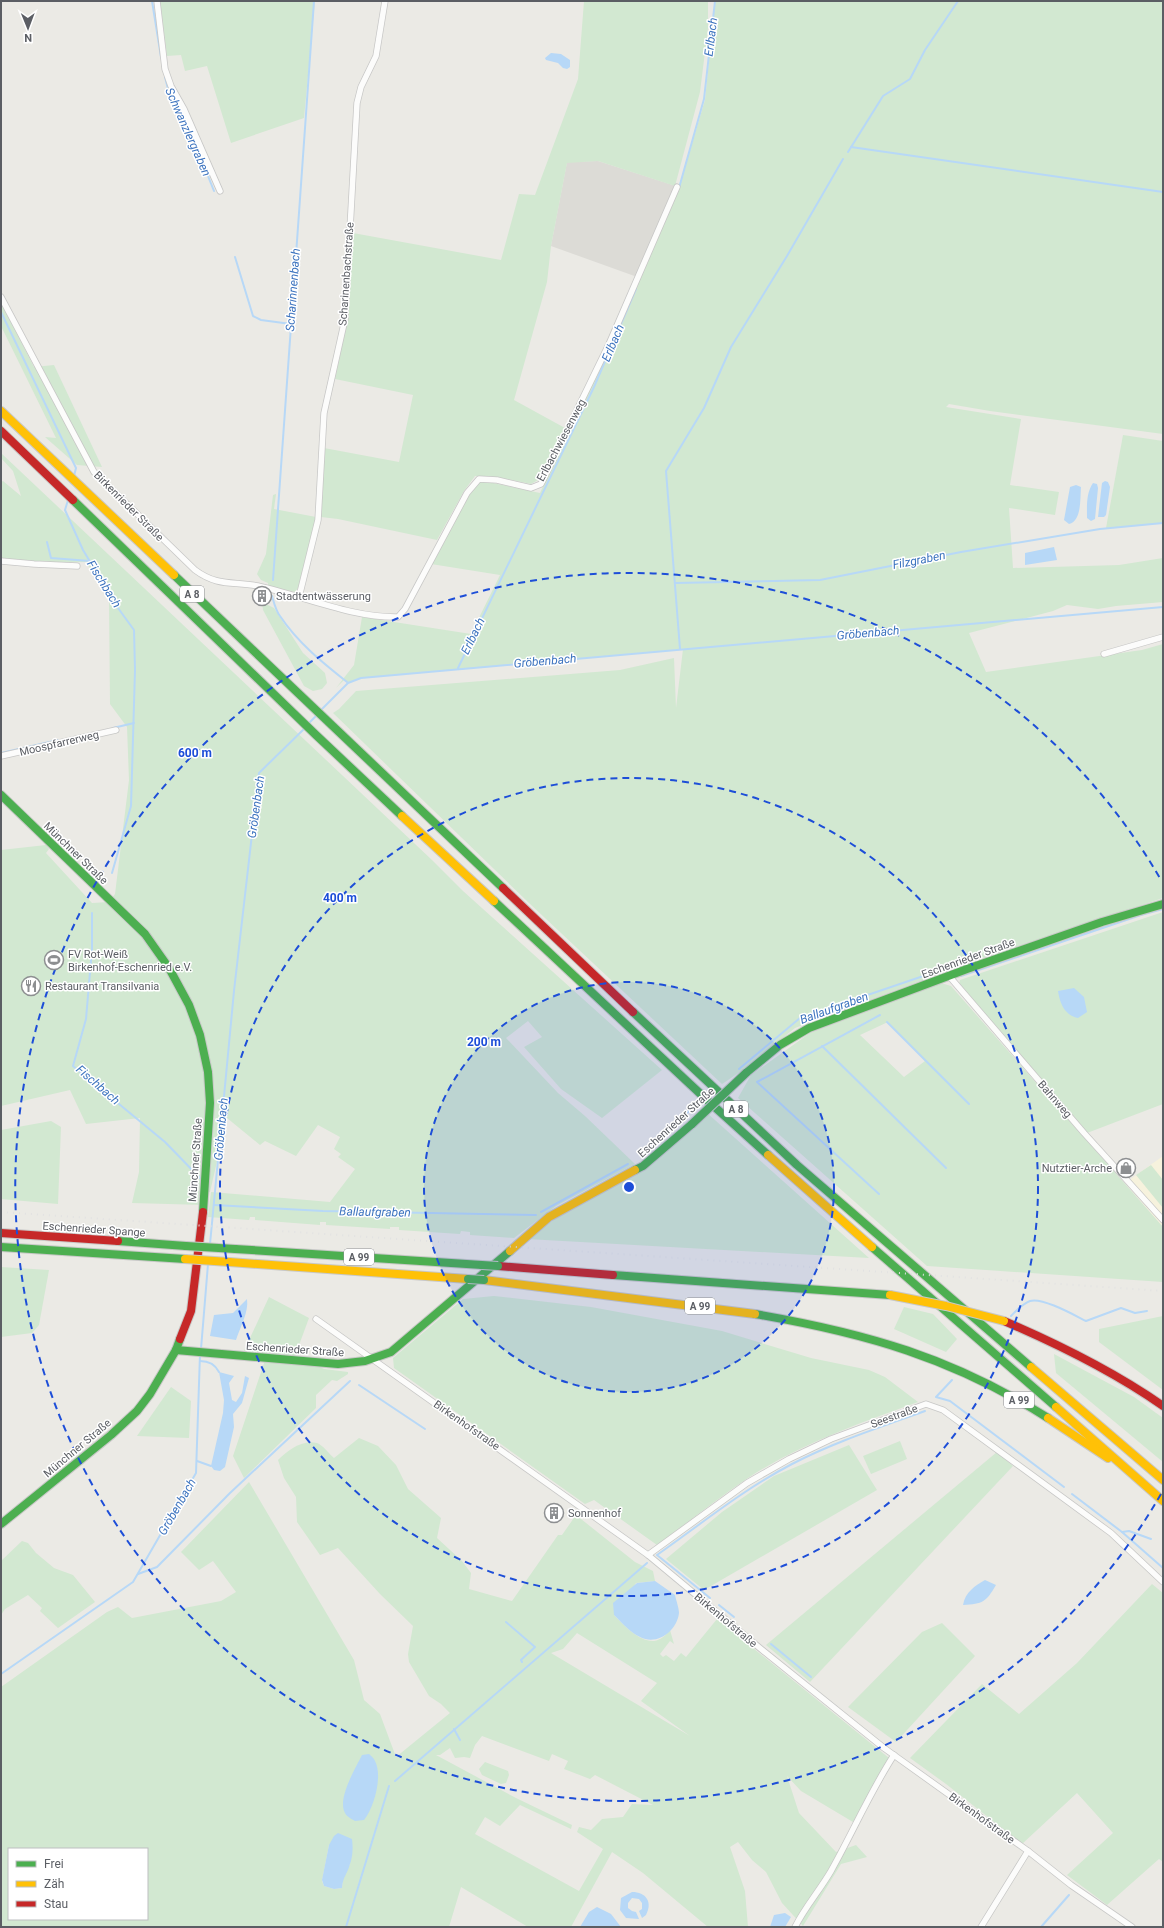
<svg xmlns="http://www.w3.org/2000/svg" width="1164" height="1928" viewBox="0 0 1164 1928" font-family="Roboto,sans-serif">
	<rect width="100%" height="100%" fill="#ebeae5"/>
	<path fill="#f6f2dd" d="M1163,1156V1227L1125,1183Z"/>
	<path fill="#dcdbd6" d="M598,161L679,187L640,278L551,246L567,162Z"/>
	<g fill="#d2e8d1" fill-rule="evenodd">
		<path d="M160,1H315L304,118L231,143L207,66L185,71L181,55L167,56Z"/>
		<path d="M584,1H708V28L700,92L675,186L598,161L567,163L551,246L547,282L514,400L565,428L540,479L531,484L497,477L475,476L464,491L437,540L338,519L321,517L324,448L399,462L413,395L335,379L348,319L353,233L501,260L519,194L535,195L578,79Z"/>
		<path d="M715,1H1163V434L990,411L949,404L946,407L1021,419L1010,485L1059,492L1055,515L1009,508L1013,568L1119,565L1163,558V602L1116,606L1098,609L1067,605L1053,611L969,633L986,672L1142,650L1163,644V898L958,966V961L944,972L795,1028L743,1070L722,1084L529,903L333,713L339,709L356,691L620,670L674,658L676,708L683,649L361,678L348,683L344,680L336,688L354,665L362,617L471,634L500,575L431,564L469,493L479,480L540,493L679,187L705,100Z"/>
		<path d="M1,303L34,367L54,365L102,467L77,465L45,437L56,438L1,326Z"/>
		<path d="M1123,435L1163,441V523L1106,528Z"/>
		<path d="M1,453L432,860L463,891L662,1070L602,1118L561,1089L524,1047L542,1037L528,1021L506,1038L558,1093L585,1116L635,1164L556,1206L514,1238L470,1235V1232L461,1231L460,1234L399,1230V1227H390V1229L326,1225V1222H320V1225L255,1220V1217H250L249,1220L208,1217L211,1192L330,1202L355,1169L338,1157L341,1154L334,1149L340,1137L318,1125L296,1156L265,1141L260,1145L227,1118L210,1192L205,1193L204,1205L132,1203L139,1172L140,1118L86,1124L70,1090L1,1106V850L46,845L49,849L46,853L92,903L109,902L115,894L129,780L127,727L110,704L109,598L86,562L33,563L1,559V482L3,481L21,496L13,471L1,458Z"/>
		<path d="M276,494L274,509L316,517L298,588L295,592L268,586V583L261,580L257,574L266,554L273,495Z"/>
		<path d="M262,602L274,608L303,653L325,673L327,683L322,689L313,691L304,686L263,610Z"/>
		<path d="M1163,912V1104L1087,1133L959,985L960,980Z"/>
		<path d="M941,983L951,986L1163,1227V1282L927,1266L738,1098L751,1075L810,1033ZM888,1022L925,1061L904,1077L860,1035Z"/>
		<path d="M706,1112L869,1258L527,1239L555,1219L643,1166Z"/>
		<path d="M51,1121L61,1127L58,1204L1,1199V1130Z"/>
		<path d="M1151,1165L1163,1180V1208L1136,1175Z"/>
		<path d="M1,1267L49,1270L39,1325L32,1333L1,1337Z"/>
		<path d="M494,1296L591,1307L722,1331L811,1358L869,1370L885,1377L918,1402C860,1423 800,1444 748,1478C717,1499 687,1523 657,1545L594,1500L585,1504L394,1368L393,1358L463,1299Z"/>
		<path d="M269,1297L309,1318L295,1356L244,1351Z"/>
		<path d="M904,1307L933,1314L957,1339L946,1352L894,1329Z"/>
		<path d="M1163,1316V1390L1099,1342V1329Z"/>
		<path d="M1054,1354L1134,1397L1163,1418V1462L1056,1373Z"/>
		<path d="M265,1360L316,1365L324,1369L348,1372V1374L337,1381L332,1380L316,1395V1408L244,1478L233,1456Z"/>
		<path d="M171,1387L191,1401L189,1438L137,1436Z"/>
		<path d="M359,1438L378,1446L396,1465L408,1489L441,1518L437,1538L462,1561L471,1573L469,1589L512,1601L558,1535H562L576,1515L635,1562L653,1571L655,1581L636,1583L614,1615C624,1625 639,1642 654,1641C661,1640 666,1635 670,1630L674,1644L670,1641L660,1654L663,1657L666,1655L674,1661L681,1653L686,1657L717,1619L889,1758L853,1822L801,1791L787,1776L799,1813L836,1852L856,1845L867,1857L841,1864L803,1926L782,1903L766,1872L752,1860L738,1842L730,1847L745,1891L748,1927H708L643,1873L612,1852L571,1927H528L461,1887L449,1927H1V1687L107,1612L118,1607L132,1618L221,1601L236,1592L213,1561L199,1570L181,1552L249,1482L354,1660L364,1700L380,1714L396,1757L450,1713L441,1704L429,1696L409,1662L408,1654L413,1626L380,1594L338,1548L320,1555L297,1522L296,1497L284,1478L278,1460C287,1451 302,1439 317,1443C323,1445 329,1454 334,1458ZM577,1633L657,1683L641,1701L690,1736L551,1653L563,1649ZM482,1736L549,1761L552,1754L568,1761L564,1769L590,1779L595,1775L653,1805L632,1804L623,1817L602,1819L591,1830L579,1827L577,1832L603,1849L579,1891L475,1834L485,1817L500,1826L520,1805L571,1829L572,1825L516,1798L436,1755H440L450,1748L455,1758L464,1757L470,1758L475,1745ZM329,1845L350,1864L343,1877L342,1888L334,1889L324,1886L322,1881ZM9,1849H147V1919H9Z"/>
		<path d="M900,1441L907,1459L871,1474L863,1456Z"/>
		<path d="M849,1445L877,1490L704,1590L666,1559L722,1512L774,1476Z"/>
		<path d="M997,1452L1013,1466L810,1682L766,1645Z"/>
		<path d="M22,1541L28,1543L36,1553L54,1568L73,1575L95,1602L58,1628L40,1611L42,1608L28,1595L5,1609L1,1615V1561Z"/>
		<path d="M1152,1584L1163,1593V1862L1159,1859L1107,1905L1067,1875L1113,1833L1077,1793L1022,1844L946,1784L910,1758L982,1684L1019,1714L1077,1663Z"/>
		<path d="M942,1623L975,1656L896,1742L848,1707L922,1632Z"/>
		<path d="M485,1762L508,1771L509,1775L506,1783L501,1784L482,1775L479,1769Z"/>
	</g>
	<g fill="#b7d8f7">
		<path d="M551,53L561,54L570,60V67L567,69L563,68L558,63L546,60L545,58Z"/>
		<path d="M1105,481L1108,482L1110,487L1106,515L1104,517H1098L1102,483Z"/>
		<path d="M1093,483L1097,484L1098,488L1095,519L1091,521L1087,518C1087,506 1086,493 1093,483Z"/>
		<path d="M1076,485L1081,487C1080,498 1082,521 1069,524L1064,520L1070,487Z"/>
		<path d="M1054,547L1057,560L1025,565V553Z"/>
		<path d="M1074,988L1084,997L1087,1012L1078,1018C1064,1015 1060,1003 1058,991Z"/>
		<path d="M247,1299C249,1312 240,1327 236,1340L210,1336L214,1315L233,1313Z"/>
		<path d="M219,1372L234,1376L229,1383L232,1400L236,1402L242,1393L245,1376L249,1378L242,1403L233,1414L234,1427L225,1467L220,1471L214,1470L211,1466L223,1413L224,1400Z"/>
		<path d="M985,1580L996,1585C986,1602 983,1604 963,1605C965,1592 975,1586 985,1580Z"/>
		<path d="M655,1581L675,1595C676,1600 679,1608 679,1613C677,1631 657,1646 640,1637C631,1633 622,1623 614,1615L613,1603L637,1583Z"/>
		<path d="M369,1754C371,1756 374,1758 375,1761C383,1776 374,1808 364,1820L355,1821C352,1819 347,1817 345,1813C337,1799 355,1769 362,1755Z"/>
		<path d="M338,1833L352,1839C353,1847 353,1856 350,1864C347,1875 343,1876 342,1888L334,1889L324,1886L322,1880L329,1845L334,1836Z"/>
		<path d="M632,1892C646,1892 653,1902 646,1915L642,1918L639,1911L642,1909V1903L639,1899L632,1898L628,1903V1908L632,1911L636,1912L639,1919L626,1918L620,1910L621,1898Z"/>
		<path d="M597,1907L611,1914L621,1927H580L589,1912Z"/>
		<path d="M785,1913L791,1917L785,1927H770L774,1915Z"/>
	</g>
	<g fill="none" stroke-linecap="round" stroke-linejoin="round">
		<g stroke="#b7d8f7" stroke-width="2">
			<path d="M152,1L161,57"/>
			<path d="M165,77L169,93L181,109L214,191"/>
			<path d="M851,147L1163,192"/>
			<path d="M848,152L883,96L910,79L925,50L958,1"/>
			<path d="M679,188L704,99L715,1"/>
			<path d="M235,257L253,316L261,320L291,324"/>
			<path d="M1,312L76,468L74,476"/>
			<path d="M68,500L65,510L83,550L118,608L134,630L135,670L131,806L112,873"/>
			<path d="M47,542L51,558L90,561"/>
			<path d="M273,580L314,1"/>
			<path d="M675,583L820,580L961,552L1100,529L1163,523"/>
			<path d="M272,596C274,603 276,611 280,616C298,643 323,663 347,682"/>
			<path d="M680,649L666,471L704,408L731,347L787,256L843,159"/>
			<path d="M458,668L594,387L636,289"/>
			<path d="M320,711L348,683L361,678L1163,607"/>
			<path d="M309,723L316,716"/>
			<path d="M113,728L134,723"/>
			<path d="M1,753L58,740"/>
			<path d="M92,913V949L86,1019L73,1066L165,1142L200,1178"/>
			<path d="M961,976L1141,915L1163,909"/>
			<path d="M887,1022L969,1104"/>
			<path d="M822,1046L946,1168"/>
			<path d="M739,1069L800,1018L938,971L941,972"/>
			<path d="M643,1153L690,1110"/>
			<path d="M879,1194L757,1082L880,1015"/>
			<path d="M214,1205L323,1211L536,1215"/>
			<path d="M541,1212L628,1164"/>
			<path d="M210,1244L234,991L259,773L305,728"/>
			<path d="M1011,1316C1017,1310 1022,1304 1030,1301C1042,1297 1074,1315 1086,1321L1121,1308L1135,1313L1147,1311"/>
			<path d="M201,1349L208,1264"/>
			<path d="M200,1361C209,1361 215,1364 219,1372"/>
			<path d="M952,1380L936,1397L950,1401L1064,1487"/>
			<path d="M359,1385L425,1429"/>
			<path d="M197,1461L211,1466"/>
			<path d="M1072,1494L1122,1532L1129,1531L1151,1539"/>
			<path d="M1122,1532L1163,1568"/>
			<path d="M138,1574L157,1567L230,1493L350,1381"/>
			<path d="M710,1598L657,1555C701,1524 744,1489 792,1464C834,1442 881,1427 925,1411"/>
			<path d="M719,1605L734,1617"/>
			<path d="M506,1622L535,1647L521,1660L522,1662"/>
			<path d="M771,1644L811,1677"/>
			<path d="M1,1674L133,1582L196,1473L200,1354"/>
			<path d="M454,1729L460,1740"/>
			<path d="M395,1781L647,1563"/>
			<path d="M346,1927L389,1786"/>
			<path d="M1041,1927L1069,1895"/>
		</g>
		<defs>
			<g id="street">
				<path d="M157,1L165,69L171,86L184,109L220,191"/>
				<path d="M1,297L94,472L195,570C218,587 233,581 258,586C303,596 352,618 398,617L405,609L467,493L479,479L497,480L531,488L541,484L609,344L677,187"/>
				<path d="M1,561L34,564L77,566"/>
				<path d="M299,597L318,520L324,413L345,319L357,103L361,87L376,56L385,1"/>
				<path d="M1104,654L1163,637"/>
				<path d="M1,756L116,730"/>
				<path d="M949,976L1084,1133L1163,1220"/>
				<path d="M316,1319L648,1555L761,1649L884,1748L1028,1851L1071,1885L1132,1927"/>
				<path d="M648,1555L747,1483L789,1459L831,1439L926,1404L943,1410L1111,1533L1163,1582"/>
				<path d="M795,1927C805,1907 820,1890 831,1871C853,1832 870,1792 894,1755"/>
				<path d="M981,1927L1028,1851"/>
			</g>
			<g id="fast">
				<path d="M73,500L316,735L402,816"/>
				<path d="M174,575L503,888"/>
				<path d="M1,795L145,934L169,968L189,1005L200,1035L208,1072L210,1103L203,1212"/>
				<path d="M494,901L707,1100L768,1155"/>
				<path d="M633,1012L797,1165L1031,1367"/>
				<path d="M746,1073L780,1045L809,1028L967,969L1102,922L1163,904"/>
				<path d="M635,1170L643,1166L692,1124"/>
				<path d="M118,1241L186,1246"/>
				<path d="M1,1247L185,1259"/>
				<path d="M872,1247L1056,1407"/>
				<path d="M235,1249L482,1265"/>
				<path d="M613,1275L890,1295"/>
				<path d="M755,1314C866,1333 953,1358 1048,1418"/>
				<path d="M176,1350L338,1364L365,1361L391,1352L510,1251"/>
				<path d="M1,1524L111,1435L137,1411L150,1394L176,1350L180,1339"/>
			</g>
			<g id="slow">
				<path d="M1,411L174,575"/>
				<path d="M402,816L494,901"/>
				<path d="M768,1155L872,1247"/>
				<path d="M510,1251L549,1217L635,1170"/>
				<path d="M229,1262L468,1279"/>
				<path d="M484,1280L755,1314"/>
				<path d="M1031,1367L1163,1480"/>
				<path d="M1056,1407L1163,1501"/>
				<path d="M1048,1418L1108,1458"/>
			</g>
			<g id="jam">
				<path d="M1,431L73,500"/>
				<path d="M503,888L633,1012"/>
				<path d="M1,1233L118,1241"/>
				<path d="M498,1266L613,1275"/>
				<path d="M1004,1321C1060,1345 1113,1371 1163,1406"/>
				<path d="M180,1339L191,1311L203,1212"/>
			</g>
		</defs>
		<use href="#street" stroke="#c7c7c6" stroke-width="7"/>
		<use href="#fast" stroke="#c8c8c7" stroke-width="10"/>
		<use href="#slow" stroke="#c8c8c7" stroke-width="10"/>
		<use href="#jam" stroke="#c8c8c7" stroke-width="10"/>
		<use href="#street" stroke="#fcfcfb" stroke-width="5.5"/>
		<use href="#fast" stroke="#4caf50" stroke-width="8"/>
		<use href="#slow" stroke="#ffc107" stroke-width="8"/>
		<use href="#jam" stroke="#c62828" stroke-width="8"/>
		<path stroke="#e2e2e2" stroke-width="2" stroke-dasharray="1 5" stroke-linecap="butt" d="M1,1212L1163,1291"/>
		<defs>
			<g id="fast-bridge">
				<path d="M692,1124L746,1073"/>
				<path d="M186,1246L235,1249"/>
				<path d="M482,1265L498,1266"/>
				<path d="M468,1279L484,1280"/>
			</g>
			<g id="slow-bridge">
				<path d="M185,1259L229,1262"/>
				<path d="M890,1295L946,1306L1004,1321"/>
			</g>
		</defs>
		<use href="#fast-bridge" stroke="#c8c8c7" stroke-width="10" stroke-linecap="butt"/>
		<use href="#slow-bridge" stroke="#c8c8c7" stroke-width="10" stroke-linecap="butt"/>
		<use href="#fast-bridge" stroke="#4caf50" stroke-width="8"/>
		<use href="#slow-bridge" stroke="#ffc107" stroke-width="8"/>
	</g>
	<circle cx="629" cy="1187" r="205" fill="#1d4ed8" fill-opacity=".12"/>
	<g fill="none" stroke="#1d4ed8" stroke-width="2" stroke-dasharray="7 5">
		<circle cx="629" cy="1187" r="205"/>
		<circle cx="629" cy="1187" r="409"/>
		<path d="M1161 1494A614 614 0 1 1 1161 880"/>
	</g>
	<defs>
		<symbol id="building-ring" viewBox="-11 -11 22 22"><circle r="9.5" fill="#fff" stroke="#8d8f91" stroke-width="1.5"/><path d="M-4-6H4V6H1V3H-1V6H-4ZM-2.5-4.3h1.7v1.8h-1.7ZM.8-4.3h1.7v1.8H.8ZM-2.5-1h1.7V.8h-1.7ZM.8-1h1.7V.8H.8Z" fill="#8d8f91"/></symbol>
		<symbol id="stadium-ring" viewBox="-11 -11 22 22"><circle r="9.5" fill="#fff" stroke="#8d8f91" stroke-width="1.5"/><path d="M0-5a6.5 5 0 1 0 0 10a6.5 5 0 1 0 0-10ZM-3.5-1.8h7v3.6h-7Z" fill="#8d8f91"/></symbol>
		<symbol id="restaurant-ring" viewBox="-11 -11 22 22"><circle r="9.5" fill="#fff" stroke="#8d8f91" stroke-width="1.5"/><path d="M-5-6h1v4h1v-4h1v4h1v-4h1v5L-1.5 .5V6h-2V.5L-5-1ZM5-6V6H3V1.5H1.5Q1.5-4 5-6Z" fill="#8d8f91"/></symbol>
		<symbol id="shop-ring" viewBox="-11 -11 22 22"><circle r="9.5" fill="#fff" stroke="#8d8f91" stroke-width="1.5"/><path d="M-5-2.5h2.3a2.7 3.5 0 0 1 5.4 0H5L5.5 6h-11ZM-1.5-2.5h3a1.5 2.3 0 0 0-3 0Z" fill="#8d8f91"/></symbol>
	</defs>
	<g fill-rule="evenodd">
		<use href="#building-ring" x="251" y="585" width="22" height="22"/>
		<use href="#stadium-ring" x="43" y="949" width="22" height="22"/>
		<use href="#restaurant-ring" x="20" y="975" width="22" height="22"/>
		<use href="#shop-ring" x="1115" y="1157" width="22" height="22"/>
		<use href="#building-ring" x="543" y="1502" width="22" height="22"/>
	</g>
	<g text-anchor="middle" stroke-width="3" stroke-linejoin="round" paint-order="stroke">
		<g fill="#fff" stroke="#8c8e92" stroke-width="1">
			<rect x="180" y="586" width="24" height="16" rx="3"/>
			<rect x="724" y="1101" width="24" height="16" rx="3"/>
			<rect x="344" y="1249" width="30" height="16" rx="3"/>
			<rect x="685" y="1298" width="30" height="16" rx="3"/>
			<rect x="1004" y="1392" width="30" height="16" rx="3"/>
		</g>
		<g font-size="10" font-weight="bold" fill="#5b5e64">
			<text x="192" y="598">A 8</text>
			<text x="736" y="1113">A 8</text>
			<text x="359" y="1261">A 99</text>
			<text x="700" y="1310">A 99</text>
			<text x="1019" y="1404">A 99</text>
		</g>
		<g font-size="11" fill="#5b5e64" stroke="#fff">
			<text transform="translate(346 274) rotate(-86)" y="4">Scharinenbachstraße</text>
			<text transform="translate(561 440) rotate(-62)" y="4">Erlbachwiesenweg</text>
			<text transform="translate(129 506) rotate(45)" y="4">Birkenrieder Straße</text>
			<text transform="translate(59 743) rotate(-13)" y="4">Moospfarrerweg</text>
			<text transform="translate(76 853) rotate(44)" y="4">Münchner Straße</text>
			<text transform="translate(968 958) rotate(-20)" y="4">Eschenrieder Straße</text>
			<text transform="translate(1055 1099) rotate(49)" y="4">Bahnweg</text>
			<text transform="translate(676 1122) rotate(-42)" y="4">Eschenrieder Straße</text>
			<text transform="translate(195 1160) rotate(-86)" y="4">Münchner Straße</text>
			<text transform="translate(94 1229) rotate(4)" y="4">Eschenrieder Spange</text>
			<text transform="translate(295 1349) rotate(4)" y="4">Eschenrieder Straße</text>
			<text transform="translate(894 1416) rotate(-20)" y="4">Seestraße</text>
			<text transform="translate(467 1425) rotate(35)" y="4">Birkenhofstraße</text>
			<text transform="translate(77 1448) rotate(-40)" y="4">Münchner Straße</text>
			<text transform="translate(726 1620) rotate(40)" y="4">Birkenhofstraße</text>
			<text transform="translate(982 1818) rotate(36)" y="4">Birkenhofstraße</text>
		</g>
		<g font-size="11" fill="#5b5e64" stroke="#fff" text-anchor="start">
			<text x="276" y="600">Stadtentwässerung</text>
			<text x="68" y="958">FV Rot-Weiß<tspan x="68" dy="13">Birkenhof-Eschenried e.V.</tspan></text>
			<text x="45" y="990">Restaurant Transilvania</text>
			<text x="1112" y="1172" text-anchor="end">Nutztier-Arche</text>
			<text x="568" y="1517">Sonnenhof</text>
		</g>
		<g font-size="12" font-style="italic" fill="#3d74bf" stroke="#fff">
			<text transform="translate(711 37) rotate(-83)" y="4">Erlbach</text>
			<text transform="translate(188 132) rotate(66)" y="4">Schwanzlergraben</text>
			<text transform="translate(293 290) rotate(-86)" y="4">Scharinnenbach</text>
			<text transform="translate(613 343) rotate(-67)" y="4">Erlbach</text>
			<text transform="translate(919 560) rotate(-11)" y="4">Filzgraben</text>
			<text transform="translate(104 584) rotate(58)" y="4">Fischbach</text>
			<text transform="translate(868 633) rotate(-5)" y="4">Gröbenbach</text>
			<text transform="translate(473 636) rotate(-64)" y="4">Erlbach</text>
			<text transform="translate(545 661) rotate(-5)" y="4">Gröbenbach</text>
			<text transform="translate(256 807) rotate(-82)" y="4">Gröbenbach</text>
			<text transform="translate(834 1008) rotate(-20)" y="4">Ballaufgraben</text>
			<text transform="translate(98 1085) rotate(41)" y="4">Fischbach</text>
			<text transform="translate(221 1129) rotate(-85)" y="4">Gröbenbach</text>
			<text transform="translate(375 1212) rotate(1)" y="4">Ballaufgraben</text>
			<text transform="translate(177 1507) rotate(-60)" y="4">Gröbenbach</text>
		</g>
	</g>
	<circle cx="629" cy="1187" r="6" fill="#1d4ed8" stroke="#fff" stroke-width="2"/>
	<g font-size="12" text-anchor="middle" font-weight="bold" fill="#1d4ed8" stroke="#fff" stroke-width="3" stroke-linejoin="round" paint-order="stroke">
		<text x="195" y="757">600 m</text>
		<text x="340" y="902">400 m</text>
		<text x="484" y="1046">200 m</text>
	</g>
	<rect width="1164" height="1928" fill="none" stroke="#5b5e64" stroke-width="4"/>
	<rect x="8" y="1848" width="140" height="72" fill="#ffffff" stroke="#bdbfc1"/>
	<rect x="16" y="1861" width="20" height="6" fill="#4caf50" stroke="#bdbfc1"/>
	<text x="44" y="1868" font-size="12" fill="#5b5e64">Frei</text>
	<rect x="16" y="1881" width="20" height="6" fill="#ffc107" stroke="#bdbfc1"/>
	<text x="44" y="1888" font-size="12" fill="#5b5e64">Zäh</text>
	<rect x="16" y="1901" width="20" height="6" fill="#c62828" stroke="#bdbfc1"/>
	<text x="44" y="1908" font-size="12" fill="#5b5e64">Stau</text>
	<g transform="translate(28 28) rotate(179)" stroke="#ffffff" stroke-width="3" paint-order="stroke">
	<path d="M0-3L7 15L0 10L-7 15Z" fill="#5b5e64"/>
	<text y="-6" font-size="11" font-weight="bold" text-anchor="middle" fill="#5b5e64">N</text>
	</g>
</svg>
